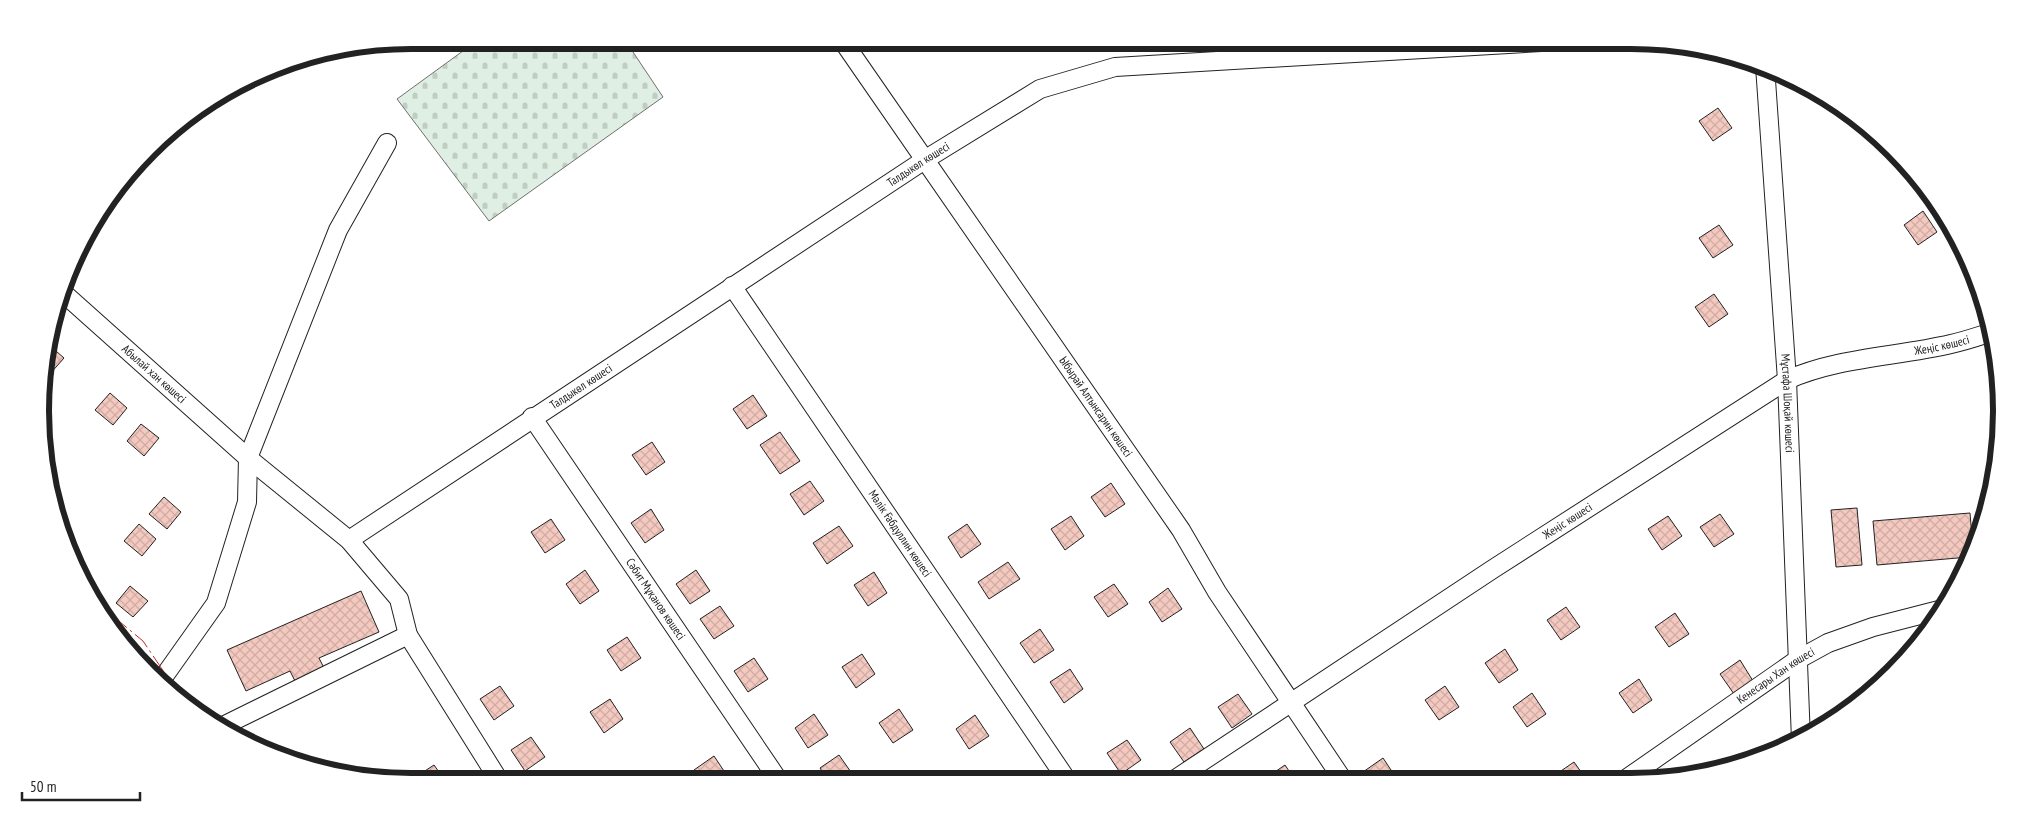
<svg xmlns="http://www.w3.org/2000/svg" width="2042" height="822" viewBox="0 0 2042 822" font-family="'PT Sans Narrow',sans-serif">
	<defs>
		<pattern id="cemetery-stones" width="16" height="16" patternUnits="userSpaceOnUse" patternTransform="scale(1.25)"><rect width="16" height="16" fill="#e0efe3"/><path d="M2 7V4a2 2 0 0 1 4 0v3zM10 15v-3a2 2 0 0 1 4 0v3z" fill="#c0cdc2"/></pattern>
		<pattern id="building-cross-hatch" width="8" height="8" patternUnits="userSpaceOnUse" patternTransform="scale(1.25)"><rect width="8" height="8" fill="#f3c9c0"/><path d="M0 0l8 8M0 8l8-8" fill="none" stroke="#d0aca5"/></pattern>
	</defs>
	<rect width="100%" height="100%" fill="#fff"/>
	<path fill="url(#cemetery-stones)" stroke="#6f6f6f" d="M478,40H625L663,97L489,221L397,99Z"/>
	<g fill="url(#building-cross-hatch)" stroke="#222">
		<path d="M1718,108L1732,128L1713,141L1699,121Z"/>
		<path d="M1923,211L1937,232L1918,245L1904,225Z"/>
		<path d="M1719,225L1733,245L1713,258L1699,238Z"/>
		<path d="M1714,294L1728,314L1709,327L1695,307Z"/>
		<path d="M48,344L64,358L49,375L43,370Z"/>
		<path d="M110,393L127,408L113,425L95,410Z"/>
		<path d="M753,395L767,416L747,429L733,409Z"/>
		<path d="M141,424L159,438L144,456L127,441Z"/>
		<path d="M780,432L800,461L780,474L760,445Z"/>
		<path d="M652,442L665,462L646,475L632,455Z"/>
		<path d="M810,481L824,501L804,515L790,494Z"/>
		<path d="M1111,483L1125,504L1105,517L1091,497Z"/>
		<path d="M164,497L181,512L167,529L149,514Z"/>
		<path d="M1857,508L1862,565L1836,567L1831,510Z"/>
		<path d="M651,509L664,530L645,543L631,523Z"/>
		<path d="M1970,513L1973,549L1969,557L1877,565L1873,521Z"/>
		<path d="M1720,514L1734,534L1714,547L1700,527Z"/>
		<path d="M1071,516L1084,536L1065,550L1051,529Z"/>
		<path d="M1668,516L1682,536L1662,550L1648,529Z"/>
		<path d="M551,519L565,540L545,553L531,532Z"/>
		<path d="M139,524L156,539L142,556L124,541Z"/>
		<path d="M967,524L981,544L961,558L948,537Z"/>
		<path d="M839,526L853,546L827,564L813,543Z"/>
		<path d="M1008,562L1020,579L989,599L978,582Z"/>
		<path d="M585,570L599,591L580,604L566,584Z"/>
		<path d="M696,570L710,591L690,604L676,584Z"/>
		<path d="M874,572L887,593L868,606L854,585Z"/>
		<path d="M1114,584L1128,604L1108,617L1094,597Z"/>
		<path d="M130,586L148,601L133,617L116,603Z"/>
		<path d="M1168,588L1182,609L1162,622L1149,602Z"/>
		<path d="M361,591L379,632L319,658L325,670L296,683L290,671L246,691L227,650Z"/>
		<path d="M720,606L734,626L714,639L700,619Z"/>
		<path d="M1566,607L1580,627L1561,640L1547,620Z"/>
		<path d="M1675,613L1689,634L1669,647L1655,627Z"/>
		<path d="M1040,629L1054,650L1034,663L1020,643Z"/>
		<path d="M627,637L641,658L621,671L607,650Z"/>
		<path d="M1505,649L1518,670L1499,683L1485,663Z"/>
		<path d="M862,654L875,674L856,688L842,667Z"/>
		<path d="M754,658L768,679L748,692L734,671Z"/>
		<path d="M1740,660L1753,681L1734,694L1720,674Z"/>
		<path d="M1070,669L1083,689L1064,703L1050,682Z"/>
		<path d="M1639,679L1652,700L1633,713L1619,693Z"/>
		<path d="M500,686L514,706L494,720L480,699Z"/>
		<path d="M1445,686L1459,707L1439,720L1425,700Z"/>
		<path d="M1532,693L1546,714L1527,727L1513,707Z"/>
		<path d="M1238,694L1252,714L1232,728L1218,707Z"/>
		<path d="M610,699L623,719L604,733L590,712Z"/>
		<path d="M899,709L913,730L893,743L879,723Z"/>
		<path d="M814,714L828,735L808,748L795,728Z"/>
		<path d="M975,715L989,736L969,749L956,729Z"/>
		<path d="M1190,728L1204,749L1184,762L1170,742Z"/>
		<path d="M531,737L545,757L525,771L511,750Z"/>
		<path d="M1127,740L1141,760L1121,774L1107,753Z"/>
		<path d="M839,755L853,775L845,781H828L820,768Z"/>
		<path d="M714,756L728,777L721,781H702L694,770Z"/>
		<path d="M1383,758L1397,779L1368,780L1363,772Z"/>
		<path d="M1574,762L1586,779H1557L1555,775Z"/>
		<path d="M434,765L446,782H417L414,778Z"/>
		<path d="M1285,765L1295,780H1267L1266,778Z"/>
	</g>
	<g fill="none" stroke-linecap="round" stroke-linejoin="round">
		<defs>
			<g id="minor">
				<path id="s1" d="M842,40L1181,530L1217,592L1343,780"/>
				<path id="s2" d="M1765,66L1787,380L1801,740"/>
				<path id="s3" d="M732,286L1067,780"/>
				<path id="s4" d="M60,290L248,458L349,540L399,599L408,635L500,782"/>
				<path id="s5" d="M532,417L779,781"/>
				<path id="s6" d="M349,540L926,159L1040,89L1115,67L1577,40"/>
				<path d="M160,682L216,603L247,502L248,458L338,230L387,143"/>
				<path d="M223,726L408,635"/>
				<path id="s7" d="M1626,779L1797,660L1828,643L1873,627L1943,609"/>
				<path id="s8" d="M1174,780L1493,569L1787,380C1839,357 1896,357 1951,344C1965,341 1979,336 1992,332"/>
			</g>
		</defs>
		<use href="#minor" stroke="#222" stroke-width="20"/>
		<use href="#minor" stroke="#fff" stroke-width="18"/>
		<path stroke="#c62828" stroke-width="1" stroke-dasharray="18 4 2.5 4" stroke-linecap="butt" d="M91,598L143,641L187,706"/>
	</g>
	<g text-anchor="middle" stroke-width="4" stroke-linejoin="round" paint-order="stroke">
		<g font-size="12" fill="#222" stroke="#fff">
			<text dy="4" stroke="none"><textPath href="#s6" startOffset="682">Талдыкөл көшесі</textPath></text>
			<text dy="4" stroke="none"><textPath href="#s8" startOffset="891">Жеңіс көшесі</textPath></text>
			<text dy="4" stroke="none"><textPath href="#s4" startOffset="126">Абылай хан көшесі</textPath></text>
			<text dy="4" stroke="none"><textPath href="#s6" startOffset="278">Талдыкөл көшесі</textPath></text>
			<text dy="4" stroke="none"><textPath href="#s2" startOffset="338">Мұстафа Шоқай көшесі</textPath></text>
			<text dy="4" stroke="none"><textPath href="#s1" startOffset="446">Ыбырай Алтынсарин көшесі</textPath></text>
			<text dy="4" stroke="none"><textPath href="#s8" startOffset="471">Жеңіс көшесі</textPath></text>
			<text dy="4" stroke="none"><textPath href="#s3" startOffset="299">Мәлік Ғабдуллин көшесі</textPath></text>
			<text dy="4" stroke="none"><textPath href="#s5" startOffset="220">Сәбит Мұқанов көшесі</textPath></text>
			<text dy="4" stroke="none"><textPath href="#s7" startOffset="182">Кенесары Хан көшесі</textPath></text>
		</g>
	</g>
	<path d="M0 0H2042V822H0ZM411 49H1631A362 362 0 0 1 1993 411V411A362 362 0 0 1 1631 773H411A362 362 0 0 1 49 411V411A362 362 0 0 1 411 49Z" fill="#fff" fill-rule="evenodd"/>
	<path fill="none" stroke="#222" stroke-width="6" d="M411 49H1631A362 362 0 0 1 1993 411V411A362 362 0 0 1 1631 773H411A362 362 0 0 1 49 411V411A362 362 0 0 1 411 49Z"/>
	<path d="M22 792v8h118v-8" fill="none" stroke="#222222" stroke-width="2.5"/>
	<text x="30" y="792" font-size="15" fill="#222222" stroke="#ffffff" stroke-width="4" paint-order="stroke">50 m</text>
</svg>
